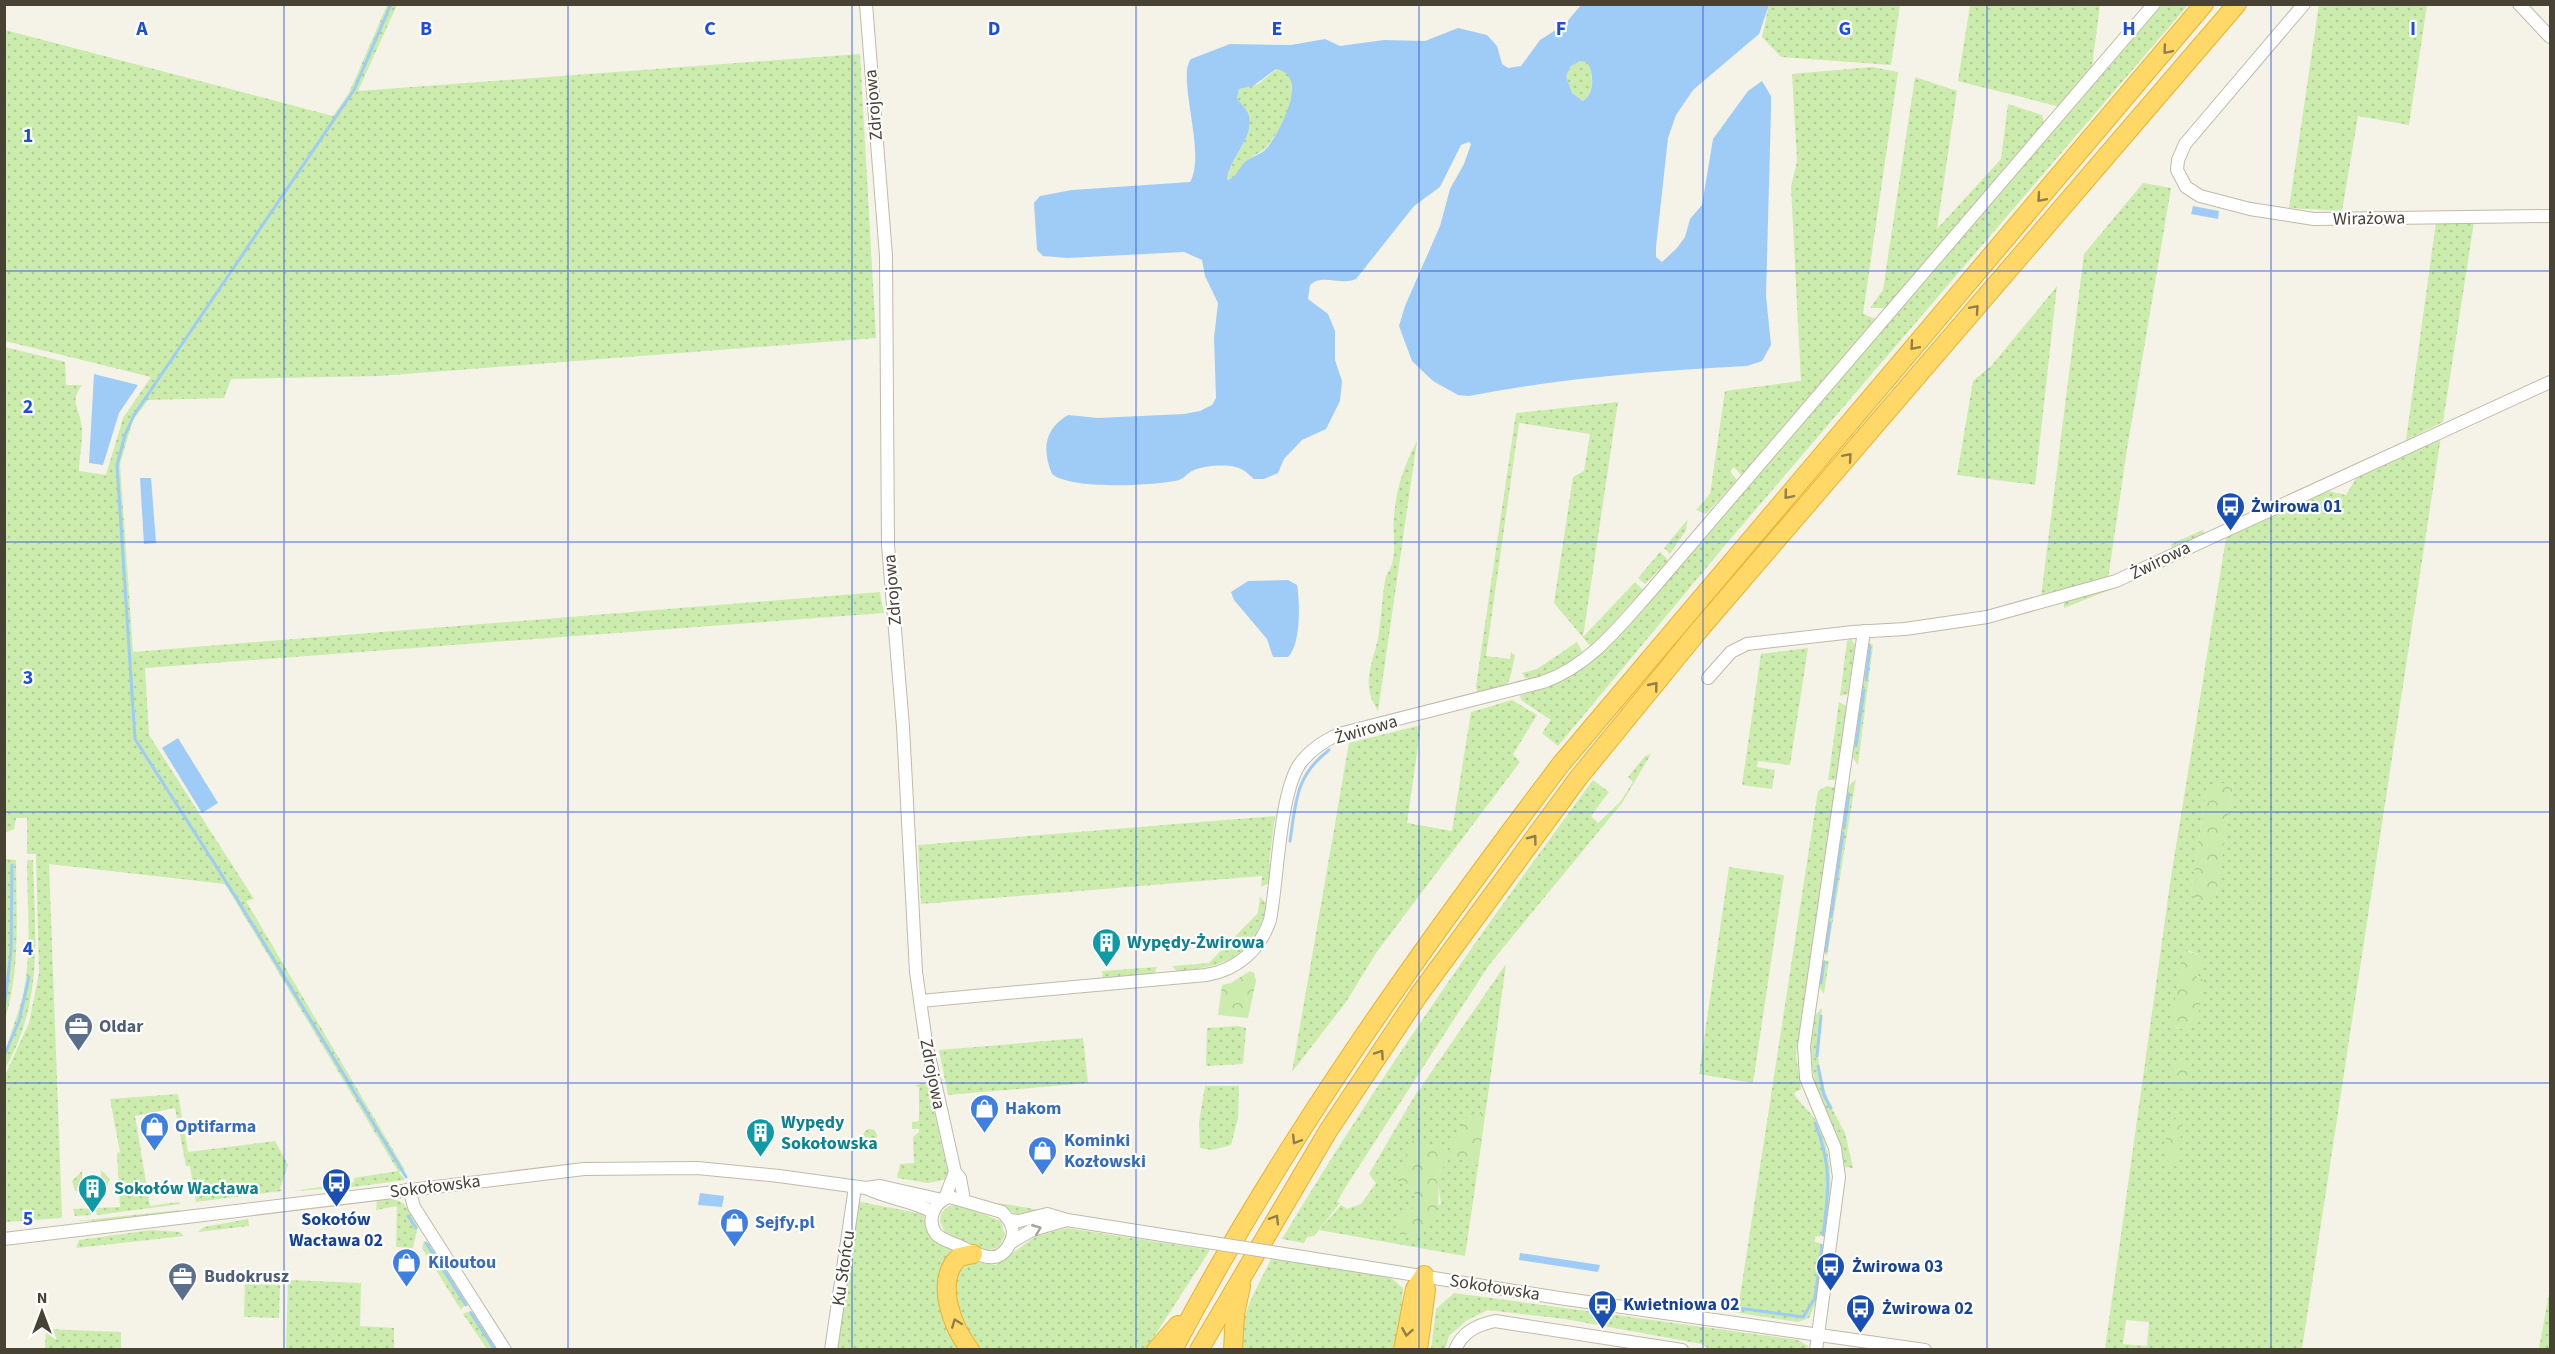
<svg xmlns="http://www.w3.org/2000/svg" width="2555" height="1354" viewBox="0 0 2555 1354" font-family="'Source Sans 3',sans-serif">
	<defs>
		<pattern id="grass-dots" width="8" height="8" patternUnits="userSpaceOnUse" patternTransform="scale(1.5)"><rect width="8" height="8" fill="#cbecad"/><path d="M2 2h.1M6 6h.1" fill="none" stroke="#b0cc95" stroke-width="1.8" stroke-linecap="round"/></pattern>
		<pattern id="forest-crowns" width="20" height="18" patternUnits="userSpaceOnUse" patternTransform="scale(1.5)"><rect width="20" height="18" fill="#cbecad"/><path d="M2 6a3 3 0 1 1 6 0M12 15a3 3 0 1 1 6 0" fill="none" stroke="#b0cc95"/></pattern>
	</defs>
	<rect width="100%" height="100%" fill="#f5f2e7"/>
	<g fill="url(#grass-dots)" fill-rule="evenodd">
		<path d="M2319,4L2427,5L2409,125L2358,116L2342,211L2289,208Z"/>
		<path d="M387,5H397L358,91L860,54L876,338L379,376L231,379L224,398L148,400L133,420L120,464L133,652L880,592L884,613L145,668L149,735L254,899L246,901L405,1170L399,1172L405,1180L354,1187L293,1191L354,1182V1178L398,1171L225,884L49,864L62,1216L61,1218L5,1222V1075L29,1023L39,973L36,854H27V818H16L14,829L5,833V347L65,362L66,385H82C70,401 78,406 81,422C84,437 79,456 79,471L106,475L123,418L151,377L5,341V30L333,116L349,93Z"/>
		<path d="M1769,5H1900L1891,65L1781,57L1762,37Z"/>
		<path d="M1970,5H2100L2092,66L2060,107L1958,81Z"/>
		<path d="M2162,5H2188L1732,537L1558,746L1542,733L1551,720L1521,700L1520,695C1560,685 1589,667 1617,638Z"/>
		<path d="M1580,61H1587C1593,74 1595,92 1583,101L1572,93L1566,76L1571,66Z"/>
		<path d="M1872,67L1898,72L1863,314L1876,319L1741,475L1734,467L1730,471L1737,480L1706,514L1696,510L1710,494L1725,391L1801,381L1791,187L1797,161L1792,74Z"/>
		<path d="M1277,69L1287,72L1290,77L1292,93L1286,119L1266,148L1249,159L1234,177L1227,180C1231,156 1257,133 1248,113C1246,108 1240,103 1237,98L1239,89L1258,84Z"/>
		<path d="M1915,77L1957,91L1937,229L2001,159L2008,104L2042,115L2044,122L1886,308H1870L1883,290Z"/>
		<path d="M2143,183L2171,188L2127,449L2108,579L2041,597L2084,254Z"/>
		<path d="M2436,222H2474L2443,422L2406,440Z"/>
		<path d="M2057,286L2035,485L1957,475L1973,381L1992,365Z"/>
		<path d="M1618,402L1583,637L1635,582L1643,590L1591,647L1554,603L1573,477L1584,471L1590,434L1519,423L1486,656L1510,659L1511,652L1515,655C1508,690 1512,685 1477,693L1476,686L1516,413Z"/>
		<path d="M2441,436L2302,1349H2105L2171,877L2226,538L2140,578L2064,608V603L2328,491L2346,495L2358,475ZM2233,784L2215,902L2195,899L2191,893L2207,786ZM2188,950L2199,955C2202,964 2194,972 2200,979L2197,1025L2182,1029L2175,1027ZM2126,1320L2149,1322L2147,1346L2123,1344Z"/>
		<path d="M1417,441L1378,711C1363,688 1369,671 1376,647C1382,625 1381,599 1386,576C1399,558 1392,538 1394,517C1396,489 1404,465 1417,441Z"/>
		<path d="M1688,519L1686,530L1670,554L1664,548Z"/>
		<path d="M2203,530L2205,534L2172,548L2171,544Z"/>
		<path d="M1660,552L1667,559V562L1645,584L1638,578Z"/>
		<path d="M1851,639L1855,645L1848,694L1840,696L1847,641Z"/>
		<path d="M1577,642L1583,653C1570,662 1540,683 1525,678L1522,673L1537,669Z"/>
		<path d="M1869,643L1873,645L1858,765L1851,755Z"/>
		<path d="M1808,648L1790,765L1758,761L1757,767L1775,770L1772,789L1742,785L1761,654Z"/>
		<path d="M1512,700L1537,715L1513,754L1520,762L1376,953L1346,1002L1292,1072L1349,743L1421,725L1407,823L1452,831L1471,712Z"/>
		<path d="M1839,702L1847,707L1837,776L1835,780H1828Z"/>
		<path d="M1651,754L1622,803L1489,965L1345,1188L1337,1202L1340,1203L1314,1236L1307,1237L1304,1243L1282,1239C1377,1080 1483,929 1593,780L1609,792L1591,816L1598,823L1620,802L1633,782L1628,777L1645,756Z"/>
		<path d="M1856,779L1827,956L1823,952L1846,789Z"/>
		<path d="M1827,786L1835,788L1796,1055L1801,1089L1794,1093C1798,1103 1810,1110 1816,1121C1836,1160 1831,1194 1826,1235L1815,1237L1814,1241L1824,1245L1817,1300L1809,1318L1798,1322L1726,1311L1727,1302L1739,1303L1818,791Z"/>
		<path d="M1275,816L1269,863L1273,864L1271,882L1261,887L1262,876L921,904L918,845Z"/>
		<path d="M5,859L16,860C16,913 21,968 5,1019Z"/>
		<path d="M27,860H33C35,936 44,1000 5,1069C4,1041 19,1017 24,990C32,948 27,902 27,860Z"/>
		<path d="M1729,867L1784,875L1753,1083L1699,1074Z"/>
		<path d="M1260,897L1267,904C1255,956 1225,967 1177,971L1172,966L1209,963L1258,913Z"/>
		<path d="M1824,960L1829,961L1824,994L1818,985L1821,963Z"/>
		<path d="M1506,964L1486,1109L1464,1120L1449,1154L1478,1167L1465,1256L1319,1230L1341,1205L1347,1209L1361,1204L1376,1183L1369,1174L1412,1100ZM1413,1140L1447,1162L1437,1176L1441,1204L1392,1220L1410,1212L1419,1201L1411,1188L1397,1181Z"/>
		<path d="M1157,967L1154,974L1103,979L1102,971Z"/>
		<path d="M1822,1008L1818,1057L1821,1077L1828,1101L1845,1133L1853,1168L1845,1167C1840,1138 1825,1114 1816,1086C1809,1063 1811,1040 1814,1016Z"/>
		<path d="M1238,1026L1246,1028L1243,1064L1206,1066L1207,1028Z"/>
		<path d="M1083,1038L1088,1083L948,1095L939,1050Z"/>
		<path d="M922,1083L928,1086L948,1172V1179L928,1183L897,1178L900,1164L914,1163L913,1137L919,1132V1129H912V1122L919,1121V1087L915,1086Z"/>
		<path d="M1205,1086H1239L1238,1118L1231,1145L1212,1150L1200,1148L1199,1123Z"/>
		<path d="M178,1094L188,1152L275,1141L288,1165L280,1188L282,1191L196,1202L190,1166H186L175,1108L135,1116L150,1206L178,1202L181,1204L97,1215L96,1211H91V1215L75,1216L73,1209L120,1207L117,1153L120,1152L110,1099Z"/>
		<circle cx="870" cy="1136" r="7"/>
		<path d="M101,1170L110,1179L105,1191L102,1193L101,1185L82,1186V1194L75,1190L72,1181L82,1171V1179L101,1178Z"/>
		<path d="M394,1199L403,1203L418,1225L413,1248L396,1247L397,1206L376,1210L377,1201Z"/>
		<path d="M856,1201L918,1213L921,1210C926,1217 924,1222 927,1229C931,1238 942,1245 951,1249L940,1271L939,1291L960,1349L834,1350Z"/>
		<path d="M999,1203L1040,1210L1016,1214Z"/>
		<path d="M958,1205L1001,1221L1005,1236L999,1247L986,1251L945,1232L940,1222L941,1213L949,1206Z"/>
		<path d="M180,1210L175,1214L126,1220L77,1221Z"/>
		<path d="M248,1219L249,1226L198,1232L204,1227Z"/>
		<path d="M1067,1228L1210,1250L1146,1349H976C972,1343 966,1336 963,1330C958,1316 946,1272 963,1264C973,1260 986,1264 996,1265L1036,1236Z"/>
		<path d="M151,1230L180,1232L184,1236L76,1248L79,1240Z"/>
		<path d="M424,1241L430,1244L467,1302L461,1310L422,1248Z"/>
		<path d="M1271,1259L1390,1277L1403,1288L1399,1340L1395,1349H1242C1238,1315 1257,1289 1271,1259Z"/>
		<path d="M288,1280L361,1283L360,1326L394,1328V1349H286Z"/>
		<path d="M245,1284L280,1285L279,1318L244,1317Z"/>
		<path d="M2550,1288V1349H2539Z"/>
		<path d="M1454,1293L1798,1340L1808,1346L1807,1349H1709L1702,1344L1565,1319L1488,1310L1467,1320L1449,1336L1445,1349H1431L1436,1309Z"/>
		<path d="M470,1311L474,1313L498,1349H487L463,1314Z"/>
		<path d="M46,1329L121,1332V1349H45Z"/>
	</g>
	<g fill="url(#forest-crowns)">
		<path d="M2220,783L2233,784L2215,903L2195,899L2191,893L2207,786Z"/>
		<path d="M2183,950L2199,955L2201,964L2197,977L2204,980L2197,1025L2182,1029L2171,1025Z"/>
		<path d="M1250,971L1254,973L1256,981L1248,1018L1218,1015L1222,985L1231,983Z"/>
		<path d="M2192,1060L2187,1090L2180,1089L2174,1083V1069L2177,1064Z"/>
		<path d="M1486,1109L1478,1167L1448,1154L1447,1162L1437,1176C1441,1209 1439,1215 1414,1236L1399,1233L1392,1220L1410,1212L1419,1201L1411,1188L1397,1181L1412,1140L1439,1147L1448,1154L1464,1120Z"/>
		<path d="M2184,1114L2176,1164L2169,1163C2163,1148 2165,1136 2172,1121Z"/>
	</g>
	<g fill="#9fccf6" fill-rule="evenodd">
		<path d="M1581,5H1769L1759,34L1693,90L1676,115L1668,138L1656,247V257L1662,262L1677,248L1685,237L1690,219L1702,205L1713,139L1748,91L1762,81L1771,96V110L1766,296L1771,345L1762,361L1747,366C1653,371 1561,378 1469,396L1458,395L1433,381L1412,361L1399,326L1405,306L1440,226L1450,189L1464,164L1471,144L1469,142L1461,145L1440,187L1414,206L1356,279C1341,286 1322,273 1310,285L1308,299L1328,314L1335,331V360L1342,381L1340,401L1326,429L1302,440L1284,459L1278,473L1264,479H1254C1250,476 1247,472 1243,470C1233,463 1205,465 1194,470C1188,472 1185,478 1179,480C1155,486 1071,490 1052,474C1042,450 1044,429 1068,415L1098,418L1184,414L1200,411L1212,405L1216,398L1214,338L1218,303L1205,276L1202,260L1184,252L1067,258L1043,256L1037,250L1034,203L1040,196L1072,190L1190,182C1207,154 1176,77 1191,59L1230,44L1291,45L1325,39L1340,46L1384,40L1425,41L1458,28L1487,35L1497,46L1502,64L1508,68L1521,66L1540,40L1565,24ZM1580,61L1587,62C1594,74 1595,92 1583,101L1572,93L1566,76L1571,66ZM1276,69C1311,75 1279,133 1267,148C1261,155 1249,157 1243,164C1238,170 1236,178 1227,180C1230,156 1257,135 1248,113C1246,108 1240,103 1237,98L1239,89L1253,86Z"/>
		<path d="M2193,206L2219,211L2218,219L2191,214Z"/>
		<path d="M94,374L138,385L119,413L103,465L89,463Z"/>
		<path d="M140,478H151L156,543L144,544Z"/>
		<path d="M1288,580L1297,585C1300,602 1301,645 1288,657H1273L1267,639L1234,600L1231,592L1248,581Z"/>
		<path d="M178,738L218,803L202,813L162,748Z"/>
		<path d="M700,1193L724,1196L722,1207L698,1205Z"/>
		<path d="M1520,1253L1600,1265L1598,1272L1519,1260Z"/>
	</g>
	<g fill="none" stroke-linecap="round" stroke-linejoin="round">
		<g stroke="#9fccf6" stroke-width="3">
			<path d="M391,4L354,90L134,415L125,435L117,465L135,739L237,899L406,1177"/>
			<path d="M1866,680L1870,647"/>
			<path d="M1856,746L1864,690"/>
			<path d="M1844,828L1849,794"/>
			<path d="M1290,841C1296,802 1295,776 1329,750"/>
			<path d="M1831,917L1843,833"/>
			<path d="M1826,951L1830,923"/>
			<path d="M1821,983L1824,962"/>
			<path d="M5,1002L11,951L12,865"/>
			<path d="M4,1056L19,1021L29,977"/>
			<path d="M1817,1056L1821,1016"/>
			<path d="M1818,1066L1824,1095L1831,1108"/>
			<path d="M1815,1123C1832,1165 1829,1191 1823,1235"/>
			<path d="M408,1216L416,1228"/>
			<path d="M426,1243L466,1305"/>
			<path d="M1731,1307L1803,1317L1815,1298L1822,1246"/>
			<path d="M471,1313L495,1350"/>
		</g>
		<defs>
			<g id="minor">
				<path d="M866,4L886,256L888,545L903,727L916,972L926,1042L955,1172L960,1178L964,1200"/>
				<path d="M2304,4L2185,144L2178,160L2177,170L2186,187L2200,196L2250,209L2314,219L2550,216"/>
				<path d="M2519,4L2550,37"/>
				<path d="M1708,678L1731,652L1747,644L1853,632L1905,629L1987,617L2116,581L2550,382"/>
				<path d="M920,1001L1206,975C1237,970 1260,950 1270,920C1278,879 1279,797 1299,765C1309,750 1324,741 1339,734L1543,682C1590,665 1618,628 1650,592L2154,4"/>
				<path d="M866,1188C888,1199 911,1200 933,1212"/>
				<path d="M409,1189L414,1207L505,1350"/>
				<path d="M950,1197L1002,1212C1010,1220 1016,1229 1011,1241C999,1270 976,1253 957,1245C949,1241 942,1240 936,1234C926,1220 934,1201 950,1197Z"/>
				<path d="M945,1198L955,1172"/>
				<path d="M1010,1220L1019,1221L1047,1214L1067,1220L1181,1238"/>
				<path d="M4,1239L584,1169L697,1168L779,1176L866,1188L880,1186L942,1200"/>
				<path d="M1010,1243L1032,1230L1067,1220"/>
				<path d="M1303,1257L1559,1298L1925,1350"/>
				<path d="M831,1350L855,1187"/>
				<path d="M1455,1350C1462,1332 1477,1325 1495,1321L1682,1350"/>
				<path d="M1816,1350L1839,1177L1835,1148L1806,1078L1804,1046L1864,631"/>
			</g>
			<g id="highway">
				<path d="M970,1350C952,1326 934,1281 959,1257L973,1254"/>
				<path d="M1156,1350L1178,1325"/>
				<path d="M1173,1350C1282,1142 1420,950 1561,764L2204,4"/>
				<path d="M1199,1350L1328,1131L1418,996L1579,777L1700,629L2237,4"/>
				<path d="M1233,1350L1235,1314L1241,1286"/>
				<path d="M1403,1350L1415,1289L1424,1275"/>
				<path d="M1418,1350L1426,1290L1424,1280"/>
			</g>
		</defs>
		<use href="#minor" stroke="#c1baa9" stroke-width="14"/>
		<use href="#highway" stroke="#e9b22d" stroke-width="20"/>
		<use href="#minor" stroke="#fff" stroke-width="12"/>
		<use href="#highway" stroke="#ffd868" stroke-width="18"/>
		<defs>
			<path id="minor-bridge" d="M1181,1238L1303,1257"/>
		</defs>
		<use href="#minor-bridge" stroke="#c1baa9" stroke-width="14" stroke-linecap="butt"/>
		<use href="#minor-bridge" stroke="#fff" stroke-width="12"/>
	</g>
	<defs><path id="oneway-chevron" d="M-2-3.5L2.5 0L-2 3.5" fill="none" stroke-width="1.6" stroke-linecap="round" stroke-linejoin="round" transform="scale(1.5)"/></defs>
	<g stroke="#917e49">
		<use href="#oneway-chevron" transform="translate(2167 50) rotate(130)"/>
		<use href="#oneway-chevron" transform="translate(2041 198) rotate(131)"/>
		<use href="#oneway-chevron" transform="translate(1975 309) rotate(-49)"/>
		<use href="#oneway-chevron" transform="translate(1914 346) rotate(131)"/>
		<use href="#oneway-chevron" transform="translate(1848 457) rotate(-49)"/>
		<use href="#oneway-chevron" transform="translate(1788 495) rotate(130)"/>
		<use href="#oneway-chevron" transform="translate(1654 686) rotate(-51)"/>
		<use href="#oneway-chevron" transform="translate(1533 839) rotate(-53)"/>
		<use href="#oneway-chevron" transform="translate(1380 1054) rotate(-56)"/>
		<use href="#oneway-chevron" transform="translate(1296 1140) rotate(122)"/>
		<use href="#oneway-chevron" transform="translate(1275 1219) rotate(-59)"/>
		<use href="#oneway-chevron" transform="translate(956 1323) rotate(-111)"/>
		<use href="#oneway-chevron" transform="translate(1407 1332) rotate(100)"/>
	</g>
	<use stroke="#a4a09a" href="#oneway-chevron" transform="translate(1037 1229) rotate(-22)"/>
	<path fill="none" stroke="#1d4ed8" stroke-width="1.5" stroke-opacity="0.55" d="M284,4V1350M568,4V1350M852,4V1350M1136,4V1350M1419,4V1350M1703,4V1350M1987,4V1350M2271,4V1350M4,271H2550M4,542H2550M4,812H2550M4,1083H2550"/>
	<defs>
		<symbol id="bus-pin" viewBox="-11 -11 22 30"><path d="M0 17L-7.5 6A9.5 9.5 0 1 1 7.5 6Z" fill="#1a4fb4" stroke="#fff"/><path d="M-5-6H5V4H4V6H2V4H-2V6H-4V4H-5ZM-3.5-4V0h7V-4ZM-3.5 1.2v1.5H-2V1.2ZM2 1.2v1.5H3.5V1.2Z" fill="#fff"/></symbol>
		<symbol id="building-pin" viewBox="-11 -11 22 30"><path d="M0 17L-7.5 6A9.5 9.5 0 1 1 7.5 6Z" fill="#0f9aa8" stroke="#fff"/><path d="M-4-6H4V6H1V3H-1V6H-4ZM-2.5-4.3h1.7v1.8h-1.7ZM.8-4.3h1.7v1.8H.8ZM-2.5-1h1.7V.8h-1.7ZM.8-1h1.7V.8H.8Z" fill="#fff"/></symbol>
		<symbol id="office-pin" viewBox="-11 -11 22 30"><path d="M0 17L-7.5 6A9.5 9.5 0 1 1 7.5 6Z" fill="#5c6f8a" stroke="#fff"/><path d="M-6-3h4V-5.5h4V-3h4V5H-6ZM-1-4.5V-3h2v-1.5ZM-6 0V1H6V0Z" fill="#fff"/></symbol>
		<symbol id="shop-pin" viewBox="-11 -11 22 30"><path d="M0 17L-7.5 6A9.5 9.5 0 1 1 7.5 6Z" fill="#3f7fe0" stroke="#fff"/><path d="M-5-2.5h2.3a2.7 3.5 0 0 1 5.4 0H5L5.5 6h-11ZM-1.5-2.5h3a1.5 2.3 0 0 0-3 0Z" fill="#fff"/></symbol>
	</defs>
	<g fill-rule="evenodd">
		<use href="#bus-pin" x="2214" y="490" width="33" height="45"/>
		<use href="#building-pin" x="1090" y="926" width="33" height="45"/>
		<use href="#office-pin" x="62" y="1010" width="33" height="45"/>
		<use href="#shop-pin" x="968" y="1092" width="33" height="45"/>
		<use href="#shop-pin" x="138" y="1110" width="33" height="45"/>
		<use href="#building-pin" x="744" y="1116" width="33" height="45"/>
		<use href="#shop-pin" x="1026" y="1134" width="33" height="45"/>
		<use href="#bus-pin" x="320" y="1166" width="33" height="45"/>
		<use href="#building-pin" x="76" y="1172" width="33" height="45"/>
		<use href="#shop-pin" x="718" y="1206" width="33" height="45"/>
		<use href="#shop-pin" x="390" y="1246" width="33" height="45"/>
		<use href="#bus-pin" x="1814" y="1250" width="33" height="45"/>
		<use href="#office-pin" x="166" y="1260" width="33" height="45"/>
		<use href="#bus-pin" x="1586" y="1288" width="33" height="45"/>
		<use href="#bus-pin" x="1844" y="1292" width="33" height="45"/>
	</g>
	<g text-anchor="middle" stroke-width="4.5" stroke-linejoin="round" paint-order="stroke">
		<g font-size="18" fill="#484235" stroke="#fff">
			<text transform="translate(873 105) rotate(-95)" y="6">Zdrojowa</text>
			<text transform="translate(2369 218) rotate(-1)" y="6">Wirażowa</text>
			<text transform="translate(2160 560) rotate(-26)" y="6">Żwirowa</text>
			<text transform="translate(892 590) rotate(-95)" y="6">Zdrojowa</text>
			<text transform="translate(1366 729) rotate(-16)" y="6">Żwirowa</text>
			<text transform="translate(933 1074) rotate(79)" y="6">Zdrojowa</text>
			<text transform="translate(435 1186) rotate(-7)" y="6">Sokołowska</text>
			<text transform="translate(843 1268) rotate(-82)" y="6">Ku Słońcu</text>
			<text transform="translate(1495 1287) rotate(9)" y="6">Sokołowska</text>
		</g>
		<g font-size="18" font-weight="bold" fill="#164399" stroke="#fff" text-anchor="start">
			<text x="2251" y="512">Żwirowa 01</text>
			<text x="336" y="1225" text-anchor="middle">Sokołów<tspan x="336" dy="21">Wacława 02</tspan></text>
			<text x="1852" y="1272">Żwirowa 03</text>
			<text x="1623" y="1310">Kwietniowa 02</text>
			<text x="1882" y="1314">Żwirowa 02</text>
		</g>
		<g font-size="18" font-weight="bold" fill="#0d838f" stroke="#fff" text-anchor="start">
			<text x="1127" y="948">Wypędy-Żwirowa</text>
			<text x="781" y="1128">Wypędy<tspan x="781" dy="21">Sokołowska</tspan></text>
			<text x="114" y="1194">Sokołów Wacława</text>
		</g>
		<g font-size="18" font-weight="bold" fill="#4e5e75" stroke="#fff" text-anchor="start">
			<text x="99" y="1032">Oldar</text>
			<text x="204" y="1282">Budokrusz</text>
		</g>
		<g font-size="18" font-weight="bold" fill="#366cbe" stroke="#fff" text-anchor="start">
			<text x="1005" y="1114">Hakom</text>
			<text x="175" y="1132">Optifarma</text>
			<text x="1064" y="1146">Kominki<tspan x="1064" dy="21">Kozłowski</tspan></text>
			<text x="755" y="1228">Sejfy.pl</text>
			<text x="428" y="1268">Kiloutou</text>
		</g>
	</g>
	<g font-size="20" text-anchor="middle" font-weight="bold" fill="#1d4ed8" stroke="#fff" stroke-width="4.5" stroke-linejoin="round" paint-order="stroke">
		<text x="142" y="35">A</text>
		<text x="426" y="35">B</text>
		<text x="710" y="35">C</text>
		<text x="994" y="35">D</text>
		<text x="1277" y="35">E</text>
		<text x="1561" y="35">F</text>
		<text x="1845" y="35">G</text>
		<text x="2129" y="35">H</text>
		<text x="2413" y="35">I</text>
		<text x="28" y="142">1</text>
		<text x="28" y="413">2</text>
		<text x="28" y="684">3</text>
		<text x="28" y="955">4</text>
		<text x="28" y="1225">5</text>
	</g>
	<rect width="2555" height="1354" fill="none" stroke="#484235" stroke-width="12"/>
	<g transform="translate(42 1312)" stroke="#ffffff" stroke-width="4.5" paint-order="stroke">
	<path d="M0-4.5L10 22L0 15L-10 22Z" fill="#484235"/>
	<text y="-9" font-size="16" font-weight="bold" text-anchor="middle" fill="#484235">N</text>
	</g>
</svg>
